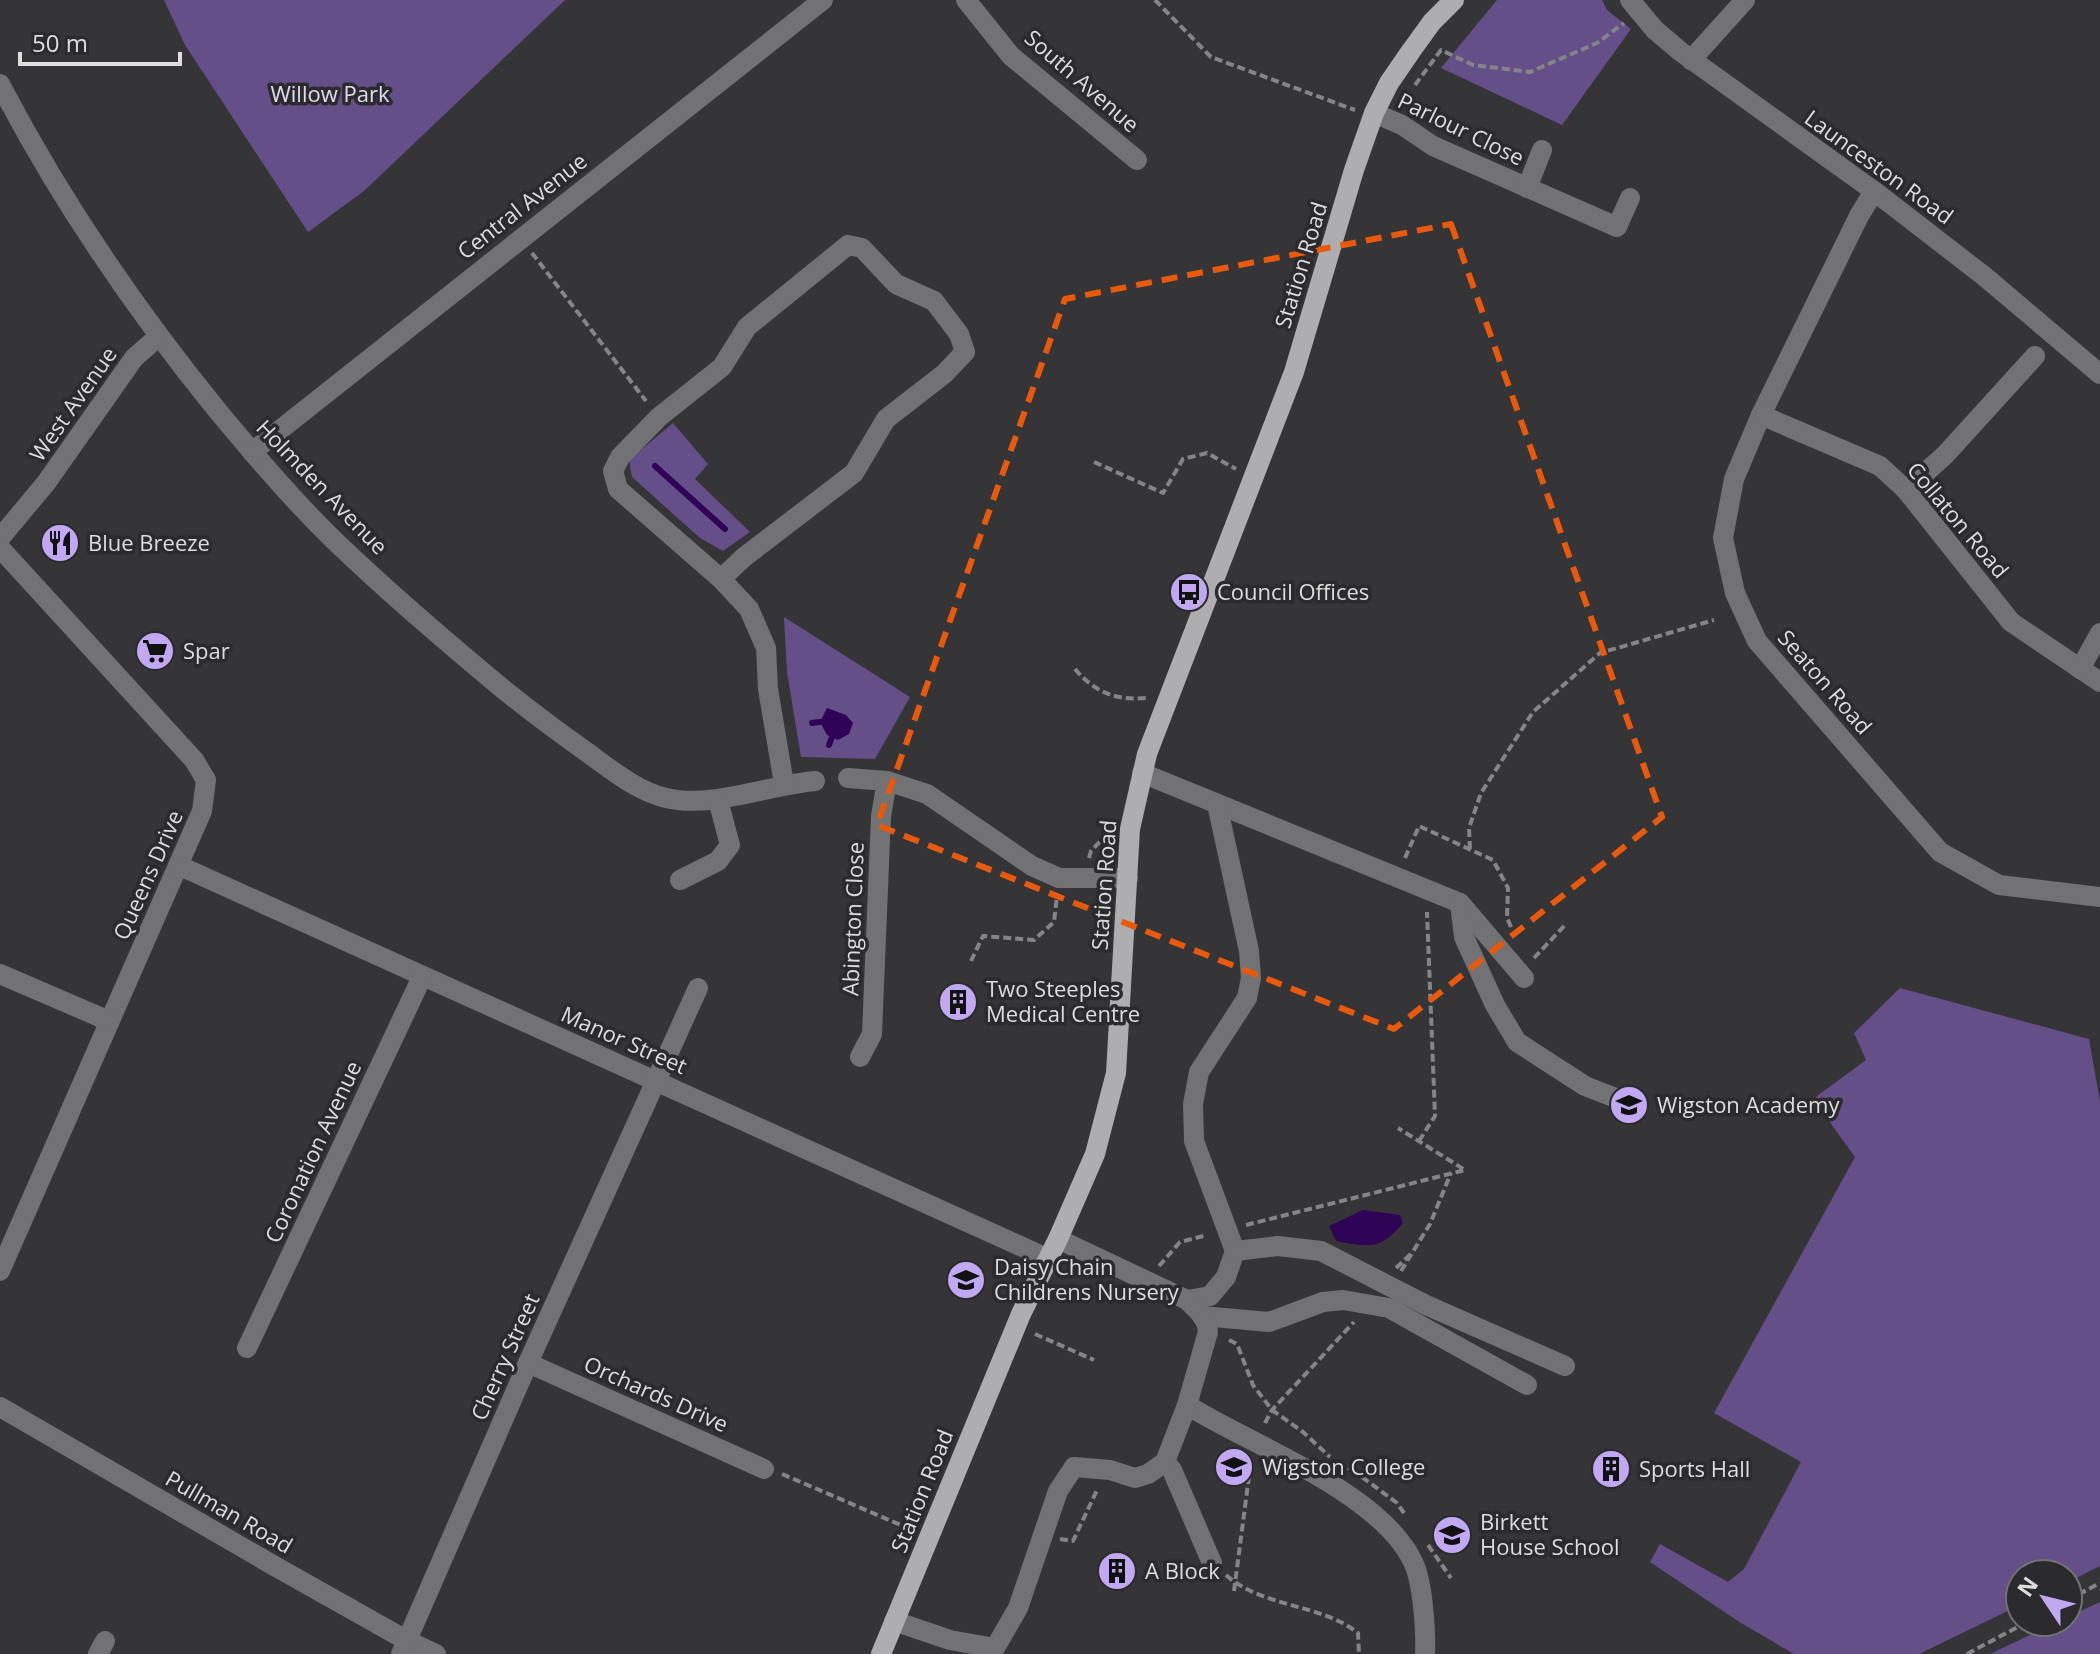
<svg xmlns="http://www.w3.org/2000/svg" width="2100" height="1654" viewBox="0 0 2100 1654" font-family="'Open Sans',sans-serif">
	<rect width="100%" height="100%" fill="#353437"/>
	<g fill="#644f89">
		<path d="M164,0H565L364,191L308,232L185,45Z"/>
		<path d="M1497,0H1602L1607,10L1631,29L1562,125L1441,68Z"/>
		<path d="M673,423L708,464L695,479L750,532L723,551L700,538L632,477L629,460Z"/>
		<path d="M784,617L910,697L875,759L801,757L787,672Z"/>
		<path d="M1900,988L2089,1039L2100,1102V1566L2068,1582V1574H2020V1605L1919,1654H1794L1741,1623L1650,1562L1660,1544L1728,1582L1744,1569L1801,1462L1714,1413L1855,1157L1813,1099L1866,1060L1854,1033Z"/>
		<path d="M2100,1602V1654H1990L2057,1622H2068V1617Z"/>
	</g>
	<g fill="#2f0457">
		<path d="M827,708L846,715L853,723L849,734L838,740L827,735L820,722Z"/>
		<path d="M1363,1210L1400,1215L1403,1223C1380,1251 1369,1247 1336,1241L1329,1226Z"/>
	</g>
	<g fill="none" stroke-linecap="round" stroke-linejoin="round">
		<g stroke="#2f0457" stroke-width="6">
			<path d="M655,466L725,529"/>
			<path d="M812,723L820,722"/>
			<path d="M829,745L832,737"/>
		</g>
		<g stroke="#858486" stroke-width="4" stroke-dasharray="8 4" stroke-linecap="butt">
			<path d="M1155,0L1211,57L1355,110"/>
			<path d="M1415,85L1441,50L1473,65L1530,72L1597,43L1624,23"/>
			<path d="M532,253L646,401"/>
			<path d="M1094,462L1163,493L1183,459L1207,453L1236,469"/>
			<path d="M1075,669C1094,692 1117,701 1146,698"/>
			<path d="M1470,849L1469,828L1481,793L1533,712L1600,653L1714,620"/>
			<path d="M1089,858L1091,851L1110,831"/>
			<path d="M1405,858L1419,826L1493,860L1508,888L1507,918L1512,929"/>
			<path d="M1534,958L1566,924"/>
			<path d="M971,961L983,936L1034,940L1054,922L1057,896"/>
			<path d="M1419,1141L1435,1116L1427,912"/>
			<path d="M1246,1225L1465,1170L1398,1128"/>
			<path d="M1159,1266L1180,1242L1207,1235"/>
			<path d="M1396,1268L1412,1253"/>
			<path d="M1401,1271L1430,1224L1451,1173"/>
			<path d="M1035,1334L1094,1360"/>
			<path d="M1229,1340L1237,1344L1253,1385L1272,1410L1303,1432L1330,1457"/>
			<path d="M1265,1423L1272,1410L1354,1322"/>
			<path d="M1348,1468L1350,1469L1353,1460"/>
			<path d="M782,1474L910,1529"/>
			<path d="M1362,1477L1397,1503L1406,1516"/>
			<path d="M1060,1539L1073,1541L1098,1488"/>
			<path d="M1428,1545L1451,1578"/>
			<path d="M1226,1575C1263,1608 1320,1603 1358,1633L1359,1654"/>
			<path d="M1234,1591L1251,1461"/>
			<path d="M2068,1600L2100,1583"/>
			<path d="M1967,1654L2027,1622"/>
		</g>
		<g stroke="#727173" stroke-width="20">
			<path d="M966,0L1011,56L1137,160"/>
			<path d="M1630,0L1655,30L1681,52L1874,191L1984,276L2100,374"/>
			<path d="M1691,60L1745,0"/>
			<path d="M0,84C61,201 134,308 217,410C255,456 295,503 338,544C389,593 443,639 497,684C527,709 557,731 588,753C613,771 637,791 666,798C710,809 770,785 815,781"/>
			<path d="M1374,113L1402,125L1433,146L1617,227L1630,198"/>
			<path d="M1527,188L1542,150"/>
			<path d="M1874,191L1859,216L1761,415L1734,479L1723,538L1735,593L1757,641L1940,852L1999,885L2100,897"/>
			<path d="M1761,415L1880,466L1906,490L2011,622L2100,682"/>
			<path d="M252,452L823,0"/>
			<path d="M1906,490L1945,455L2035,356"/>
			<path d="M0,538L46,483L134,358L158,337"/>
			<path d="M0,548L194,760L206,780L202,811L0,1271"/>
			<path d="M721,579L743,558L854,473L886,419L944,374L965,352L959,334L934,301L896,284L862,248L848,245L747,327L722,367L659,417L620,457L613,471L618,489L721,579L749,609L766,648L768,689L784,784"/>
			<path d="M2080,669L2100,633"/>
			<path d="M1142,773L1460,903L1524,978"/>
			<path d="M848,778L887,781L927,794L1032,866L1059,878H1128"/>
			<path d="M180,866L1049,1259"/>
			<path d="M680,880L718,861L730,845L718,800"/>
			<path d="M1460,903L1464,937L1495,1005L1517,1042L1585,1086L1626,1102"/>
			<path d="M0,974L109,1021"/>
			<path d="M860,1057L872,1034L881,816L887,781"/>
			<path d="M1058,1239L1187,1300L1210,1296L1226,1277L1235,1251L1194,1141L1193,1104L1199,1072L1247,998L1251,978L1249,951L1217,804"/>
			<path d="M1235,1251L1278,1246L1321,1251L1426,1305L1565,1366"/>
			<path d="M1202,1316L1269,1322L1323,1302L1343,1300L1389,1308L1527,1385"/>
			<path d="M247,1348L422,977"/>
			<path d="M528,1363L764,1469"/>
			<path d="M1187,1405C1252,1446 1389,1495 1416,1569C1423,1590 1426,1632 1425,1654"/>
			<path d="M0,1407L271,1564L406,1640L436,1654"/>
			<path d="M1165,1462L1172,1470L1212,1563"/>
			<path d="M894,1621L950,1640L995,1648L1018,1608L1058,1491L1074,1467L1110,1470L1135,1478L1148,1474L1165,1462L1187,1405L1208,1332C1208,1318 1196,1309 1187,1300"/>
			<path d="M98,1654L105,1641"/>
			<path d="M401,1654L528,1363L698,988"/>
		</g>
		<path stroke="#aeadaf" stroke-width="20" d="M881,1654L1021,1314L1058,1239L1095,1154L1116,1073L1130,829L1147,754L1294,372L1354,170L1374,113L1389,83L1411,51L1432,22L1454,0"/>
	</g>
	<path fill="none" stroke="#e8590c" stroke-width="6" stroke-dasharray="16 10" stroke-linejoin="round" d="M1451,224L1662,817L1394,1029L877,825L1065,299Z"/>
	<defs>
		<symbol id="restaurant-disc" viewBox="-11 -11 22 22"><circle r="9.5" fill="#c1a8f3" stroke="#2b2a2d"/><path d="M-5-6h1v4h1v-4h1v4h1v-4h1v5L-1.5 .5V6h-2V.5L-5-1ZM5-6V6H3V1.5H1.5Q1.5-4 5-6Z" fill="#111"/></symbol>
		<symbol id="bus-disc" viewBox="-11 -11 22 22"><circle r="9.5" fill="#c1a8f3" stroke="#2b2a2d"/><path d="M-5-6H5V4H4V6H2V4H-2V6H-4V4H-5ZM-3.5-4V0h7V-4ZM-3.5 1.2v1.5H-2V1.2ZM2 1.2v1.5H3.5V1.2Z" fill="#111"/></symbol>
		<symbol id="supermarket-disc" viewBox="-11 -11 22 22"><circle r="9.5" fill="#c1a8f3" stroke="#2b2a2d"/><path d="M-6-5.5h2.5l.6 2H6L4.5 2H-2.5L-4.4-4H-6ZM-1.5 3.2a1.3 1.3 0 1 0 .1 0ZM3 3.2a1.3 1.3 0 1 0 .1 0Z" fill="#111"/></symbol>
		<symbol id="building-disc" viewBox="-11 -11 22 22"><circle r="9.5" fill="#c1a8f3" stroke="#2b2a2d"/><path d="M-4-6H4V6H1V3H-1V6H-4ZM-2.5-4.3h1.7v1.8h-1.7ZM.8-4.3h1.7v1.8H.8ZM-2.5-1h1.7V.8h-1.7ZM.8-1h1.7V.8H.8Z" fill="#111"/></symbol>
		<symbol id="school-disc" viewBox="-11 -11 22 22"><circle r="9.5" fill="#c1a8f3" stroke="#2b2a2d"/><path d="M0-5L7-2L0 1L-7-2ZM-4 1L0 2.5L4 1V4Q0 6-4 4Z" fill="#111"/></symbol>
	</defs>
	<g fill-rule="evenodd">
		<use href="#restaurant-disc" x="38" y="521" width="44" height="44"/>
		<use href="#bus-disc" x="1167" y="570" width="44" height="44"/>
		<use href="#supermarket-disc" x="133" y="629" width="44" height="44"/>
		<use href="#building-disc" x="936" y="980" width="44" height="44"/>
		<use href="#school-disc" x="1607" y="1083" width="44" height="44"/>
		<use href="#school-disc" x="944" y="1258" width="44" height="44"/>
		<use href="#school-disc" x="1212" y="1445" width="44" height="44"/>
		<use href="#building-disc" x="1589" y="1447" width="44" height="44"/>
		<use href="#school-disc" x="1430" y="1513" width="44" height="44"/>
		<use href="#building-disc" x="1095" y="1549" width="44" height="44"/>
	</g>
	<g text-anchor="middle" stroke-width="7" stroke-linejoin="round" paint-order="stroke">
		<g font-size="22" fill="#ddddde" stroke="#2b2a2d">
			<text transform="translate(1082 81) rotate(41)" y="8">South Avenue</text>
			<text transform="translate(1461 129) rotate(26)" y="8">Parlour Close</text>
			<text transform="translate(1879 167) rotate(36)" y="8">Launceston Road</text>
			<text transform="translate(522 206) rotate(-38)" y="8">Central Avenue</text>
			<text transform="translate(1301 265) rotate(-73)" y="8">Station Road</text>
			<text transform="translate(73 404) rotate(-55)" y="8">West Avenue</text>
			<text transform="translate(322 487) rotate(46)" y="8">Holmden Avenue</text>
			<text transform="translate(1958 520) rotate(50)" y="8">Collaton Road</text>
			<text transform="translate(1825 682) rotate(49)" y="8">Seaton Road</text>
			<text transform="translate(148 875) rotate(-66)" y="8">Queens Drive</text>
			<text transform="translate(1104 885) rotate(-86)" y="8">Station Road</text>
			<text transform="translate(853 919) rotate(-88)" y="8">Abington Close</text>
			<text transform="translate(624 1040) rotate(24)" y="8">Manor Street</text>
			<text transform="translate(313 1152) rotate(-65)" y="8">Coronation Avenue</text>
			<text transform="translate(505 1357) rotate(-66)" y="8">Cherry Street</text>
			<text transform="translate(656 1394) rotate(24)" y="8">Orchards Drive</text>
			<text transform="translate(922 1491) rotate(-68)" y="8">Station Road</text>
			<text transform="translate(229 1512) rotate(30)" y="8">Pullman Road</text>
		</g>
		<g font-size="22" fill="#e1daf1" stroke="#2b2a2d">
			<text x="330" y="102">Willow Park</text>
		</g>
		<g font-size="22" fill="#ddddde" stroke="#2b2a2d" text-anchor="start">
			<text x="88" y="551">Blue Breeze</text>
			<text x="1217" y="600">Council Offices</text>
			<text x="183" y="659">Spar</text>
			<text x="986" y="997">Two Steeples<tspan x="986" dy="25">Medical Centre</tspan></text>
			<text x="1657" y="1113">Wigston Academy</text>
			<text x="994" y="1275">Daisy Chain<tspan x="994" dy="25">Childrens Nursery</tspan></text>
			<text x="1262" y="1475">Wigston College</text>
			<text x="1639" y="1477">Sports Hall</text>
			<text x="1480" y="1530">Birkett<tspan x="1480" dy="25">House School</tspan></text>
			<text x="1145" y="1579">A Block</text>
		</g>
	</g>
	<g transform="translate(2044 1598) rotate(305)"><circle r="38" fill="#2b2a2d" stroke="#727274" stroke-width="2"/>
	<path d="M0-6L14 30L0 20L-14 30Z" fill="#c1a8f3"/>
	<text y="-12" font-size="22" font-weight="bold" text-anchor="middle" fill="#ddddde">N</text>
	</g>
	<path d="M20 52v12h160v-12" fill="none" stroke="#ddddde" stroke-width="4"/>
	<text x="32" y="52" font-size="24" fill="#ddddde" stroke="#2b2a2d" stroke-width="6" paint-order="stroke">50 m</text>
</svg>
